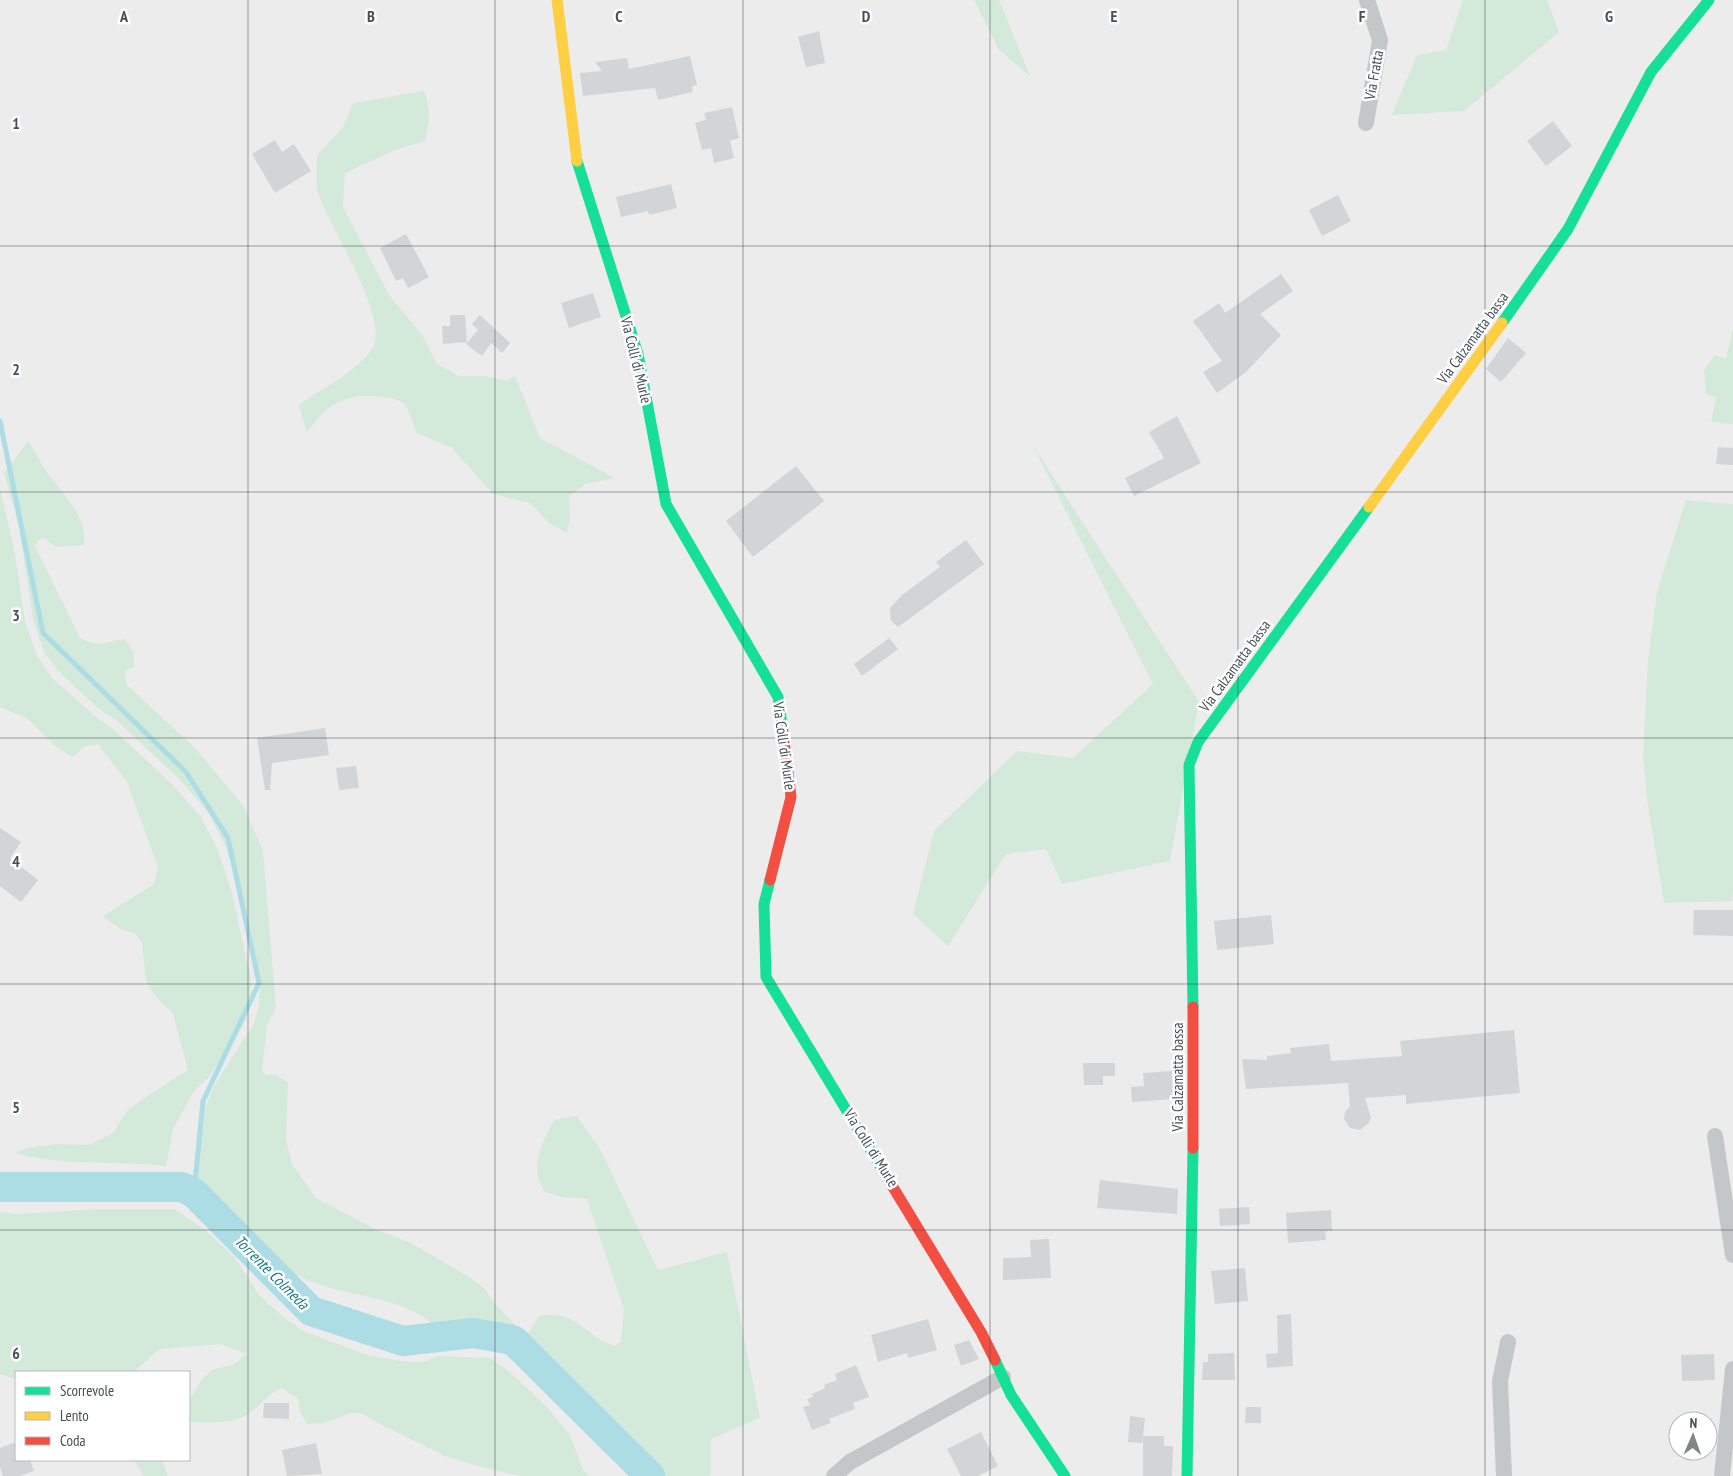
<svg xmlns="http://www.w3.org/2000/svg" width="1733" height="1476" viewBox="0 0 1733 1476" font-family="'PT Sans Narrow',sans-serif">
	<rect width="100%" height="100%" fill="#edecec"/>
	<g fill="#d3eada">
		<path d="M974,0H999L1030,76L999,50Z"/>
		<path d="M1463,0H1547L1559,32L1464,111L1392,115L1417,55L1446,50Z"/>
		<path d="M424,91C431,108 430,124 425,141L395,150L345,173L343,207L389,295L423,336L437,364L459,376H486L507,381L515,376L540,438L615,478L585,484L569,497L570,517L567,533L549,523L530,503L493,494L452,448L417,433C413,424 410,411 404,404C399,399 389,398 382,397C347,392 326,404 307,433L299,405C322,388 355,373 372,349C392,321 328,225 318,193C315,181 317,167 317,155L343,127L353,103Z"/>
		<path d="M1733,328V424L1711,422L1716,397L1706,394L1704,370L1715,355L1726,359Z"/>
		<path d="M28,441C34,450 39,459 44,468C60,492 88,514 84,545L56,547L44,538L38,540L35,546L80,638C103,649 104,641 125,639L134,653V667L126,670L124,673L127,685L195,748L243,805L263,851L276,1008L267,1025L262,1072L267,1075H277L288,1083L286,1140L292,1164L316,1198L377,1230L409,1242L471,1278L485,1289L496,1305L516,1326L510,1345L495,1340L451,1341C439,1330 428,1318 412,1311C376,1293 332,1295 296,1274C276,1261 262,1242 237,1244L216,1225L194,1200L195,1161L203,1114L214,1086L254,1023L259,1005L260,978L239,888L225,845L208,812L179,779L117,721L100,710L59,672L44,652L33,619L19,527L4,473Z"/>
		<path d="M1032,444L1199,702L1170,861L1062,884L1046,849L1006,854L948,946L913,914L934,831L1017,751L1073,758L1153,684Z"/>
		<path d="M0,488L15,554L25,621L37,656L52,678L95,716L112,728L173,785L201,817L217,848L231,890L251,979L250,1004L246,1020L210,1076L194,1091L173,1129L166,1166C115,1160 64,1167 15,1153L27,1148L56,1144L89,1145L113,1133L126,1112L141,1100L188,1070L173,1014L155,996L146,981L142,943L136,934L119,928L103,917C119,904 137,896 154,884L158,867L127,782L98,744L86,746L72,757L55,746L28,719L0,707Z"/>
		<path d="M1686,500L1733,504V889L1732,901L1664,903L1648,807L1643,757L1648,660L1657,592Z"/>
		<path d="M577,1116L600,1149L658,1270L727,1252L760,1418L711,1439V1473L709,1476H647L590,1418L543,1389L522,1367L520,1348L539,1316C577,1309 583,1335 614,1346L621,1342L624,1309L587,1199L563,1197L545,1192C528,1167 542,1143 554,1120Z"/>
		<path d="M97,1209H175L205,1230L235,1258L260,1296L286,1319L303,1331L367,1355L401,1361L423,1362L439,1356L491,1358L514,1376L547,1407L570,1435L583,1469L589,1476H521L478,1466L445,1456L378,1423L361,1413H352L323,1423L307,1424L300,1412L298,1399L281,1388C267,1395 259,1407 247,1415C232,1424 206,1423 189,1422V1401L202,1379L213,1369L233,1365L247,1354L220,1344L159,1349L134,1372H16V1379L0,1374V1212L21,1214Z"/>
		<path d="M134,1460H162L168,1476H144Z"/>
	</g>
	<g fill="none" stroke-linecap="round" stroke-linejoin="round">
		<path stroke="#acdce4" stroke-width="5" d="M0,421L43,633L186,772L228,838L259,983L203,1101L194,1193"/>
		<path stroke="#acdce4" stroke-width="30" d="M0,1187H182L194,1193L311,1311L403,1341L473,1333L513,1340L650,1476"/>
	</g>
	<g fill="#d3d4d5">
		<path d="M819,31L825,63L806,67L798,37Z"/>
		<path d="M690,56L697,85L692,86L693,92L658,100L655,88L583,96L580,73L602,71L595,62L627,58L629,69Z"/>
		<path d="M732,107L739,138L730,141L734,158L714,163L711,148L702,150L695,123L706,120L704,113Z"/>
		<path d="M1553,121L1572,146L1546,166L1527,141Z"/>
		<path d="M275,140L282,152L294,144L311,171L275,193L252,154Z"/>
		<path d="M671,184L677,208L649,215L648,211L621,217L616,197Z"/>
		<path d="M1338,195L1351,221L1322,236L1309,210Z"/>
		<path d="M406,234L429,277L408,288L403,278L396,281L380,248Z"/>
		<path d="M1281,274L1293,291L1260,314L1281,335L1246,372L1217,393L1203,372L1222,361L1193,321L1219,303L1225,313Z"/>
		<path d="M593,293L601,317L569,328L561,303Z"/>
		<path d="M450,315H465L467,342L443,344L442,326H450Z"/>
		<path d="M480,315L510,343L502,353L491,343L482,356L466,344L478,330L472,324Z"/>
		<path d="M1508,338L1526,353L1501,382L1486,369Z"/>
		<path d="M1177,416L1201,463L1134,496L1125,478L1164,458L1149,432Z"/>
		<path d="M1718,447L1733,448V465L1716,464Z"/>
		<path d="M796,466L824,501L753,557L726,521Z"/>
		<path d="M966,540L984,564L898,627L891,621L890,608L902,595L940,567L936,562Z"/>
		<path d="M889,638L898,649L862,676L854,664Z"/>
		<path d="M325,728L329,755L272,763L270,790H265L257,738Z"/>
		<path d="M356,766L359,788L339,790L336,768Z"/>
		<path d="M0,828L21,842L10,858L38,880L21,902L0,886Z"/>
		<path d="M1694,910H1733V936L1693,935Z"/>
		<path d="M1271,915L1274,944L1217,950L1214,921Z"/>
		<path d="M1514,1030L1520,1093L1406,1104V1095L1365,1098L1371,1118L1368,1124L1360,1130L1350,1128L1344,1119L1345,1112L1350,1106L1348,1083L1246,1089L1242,1059L1267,1060V1056L1291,1053L1290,1048L1329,1044L1331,1061L1402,1056L1400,1041Z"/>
		<path d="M1083,1063H1115V1076H1103V1085H1084Z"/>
		<path d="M1172,1071L1174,1099L1132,1102L1131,1087L1144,1086L1143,1073Z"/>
		<path d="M1100,1180L1178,1189L1177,1214L1097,1208Z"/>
		<path d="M1249,1207L1250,1224L1220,1226L1219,1209Z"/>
		<path d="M1331,1210L1332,1231H1325L1326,1240L1288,1243L1286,1213Z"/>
		<path d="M1049,1239L1051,1278L1003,1280V1258L1031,1257L1030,1240Z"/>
		<path d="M1245,1268L1248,1301L1215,1304L1211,1271Z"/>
		<path d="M1291,1314L1293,1366L1267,1368L1266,1354L1278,1353L1277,1315Z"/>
		<path d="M928,1319L937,1350L908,1358L907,1353L878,1362L871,1335Z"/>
		<path d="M969,1340L979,1359L961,1366L954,1345Z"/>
		<path d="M1234,1353L1235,1380H1202L1203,1362H1208V1354Z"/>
		<path d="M1714,1354L1715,1380L1682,1381L1681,1355Z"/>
		<path d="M856,1365L869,1397L853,1403L855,1409L829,1419L831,1423L812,1430L803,1407L810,1405L807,1399L813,1397L812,1394L825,1388L824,1385L837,1380L835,1374Z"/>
		<path d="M264,1403H289V1419L263,1418Z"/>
		<path d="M1246,1407H1261V1423H1245Z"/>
		<path d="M1130,1416L1145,1418L1143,1436H1164V1446H1173L1172,1476H1143V1436L1142,1443L1128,1442Z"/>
		<path d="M981,1432L998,1466L978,1476H961L947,1449Z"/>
		<path d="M16,1442V1460H30L34,1471L20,1476H3L0,1467V1448Z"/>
		<path d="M316,1443L322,1474L287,1476L282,1450Z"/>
	</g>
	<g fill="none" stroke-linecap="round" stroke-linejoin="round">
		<g stroke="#c4c7c7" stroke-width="16">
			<path d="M1366,123L1380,40L1367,0"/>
			<path d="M1715,1136L1733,1255"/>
			<path d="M834,1476L850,1462L1003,1377"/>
			<path d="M1504,1476L1500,1381L1508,1342"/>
			<path d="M1722,1476L1733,1369"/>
		</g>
		<g stroke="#16e098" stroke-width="11">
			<path d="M577,161L638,354L666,504L778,697L782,725"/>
			<path d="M1502,323L1568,229L1651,72L1709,0"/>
			<path d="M770,880L764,904L766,977L885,1174"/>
			<path d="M1193,1007L1189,765L1198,742L1369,507"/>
			<path d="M995,1360L1011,1395L1065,1476"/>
			<path d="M1187,1476L1193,1148"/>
		</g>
		<g stroke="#ffcf43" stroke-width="11">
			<path d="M557,0L577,161"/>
			<path d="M1369,507L1502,323"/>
		</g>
		<g stroke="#f24e42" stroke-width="11">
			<path d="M770,880L791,797L782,725"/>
			<path d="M1193,1148V1007"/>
			<path d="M885,1174L981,1332L995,1360"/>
		</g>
	</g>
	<path fill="none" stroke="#465056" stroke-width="1" stroke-opacity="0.55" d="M248,0V1476M495,0V1476M743,0V1476M990,0V1476M1238,0V1476M1485,0V1476M0,246H1733M0,492H1733M0,738H1733M0,984H1733M0,1230H1733"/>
	<g text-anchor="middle" stroke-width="5" stroke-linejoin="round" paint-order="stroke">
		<g font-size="15" fill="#465056" stroke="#fff">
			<text transform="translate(1374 75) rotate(-80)" y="5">Via Fratta</text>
			<text transform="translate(1473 338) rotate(-54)" y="5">Via Calzamatta bassa</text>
			<text transform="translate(636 360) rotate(76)" y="5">Via Colli di Murle</text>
			<text transform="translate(1235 666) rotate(-54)" y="5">Via Calzamatta bassa</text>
			<text transform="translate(784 746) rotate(82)" y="5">Via Colli di Murle</text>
			<text transform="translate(1178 1077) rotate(-90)" y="5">Via Calzamatta bassa</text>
			<text transform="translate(871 1148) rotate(58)" y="5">Via Colli di Murle</text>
		</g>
		<g font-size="16" font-style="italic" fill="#1c7d8c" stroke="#fff">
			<text transform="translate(272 1272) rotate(45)" y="6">Torrente Colmeda</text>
		</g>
	</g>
	<g font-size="16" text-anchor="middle" font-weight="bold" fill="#465056" stroke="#fff" stroke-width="5" stroke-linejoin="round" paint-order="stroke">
		<text x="124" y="22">A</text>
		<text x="371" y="22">B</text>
		<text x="619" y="22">C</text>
		<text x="866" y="22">D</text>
		<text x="1114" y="22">E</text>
		<text x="1362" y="22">F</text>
		<text x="1609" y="22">G</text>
		<text x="16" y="129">1</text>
		<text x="16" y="375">2</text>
		<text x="16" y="621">3</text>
		<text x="16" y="867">4</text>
		<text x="16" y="1113">5</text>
		<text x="16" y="1359">6</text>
	</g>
	<rect x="15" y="1371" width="175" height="90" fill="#ffffff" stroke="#b5b9bb"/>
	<rect x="25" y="1387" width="25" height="8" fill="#16e098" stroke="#b5b9bb"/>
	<text x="60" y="1396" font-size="15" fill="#465056">Scorrevole</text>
	<rect x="25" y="1412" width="25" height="8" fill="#ffcf43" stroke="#b5b9bb"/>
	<text x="60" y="1421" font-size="15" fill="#465056">Lento</text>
	<rect x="25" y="1437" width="25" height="8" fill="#f24e42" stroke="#b5b9bb"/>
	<text x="60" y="1446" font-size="15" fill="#465056">Coda</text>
	<g transform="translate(1693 1436) rotate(2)"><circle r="24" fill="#ffffff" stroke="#b5b9bb"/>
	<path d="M0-4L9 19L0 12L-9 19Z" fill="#80878a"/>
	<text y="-8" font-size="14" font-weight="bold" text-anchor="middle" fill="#465056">N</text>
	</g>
</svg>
